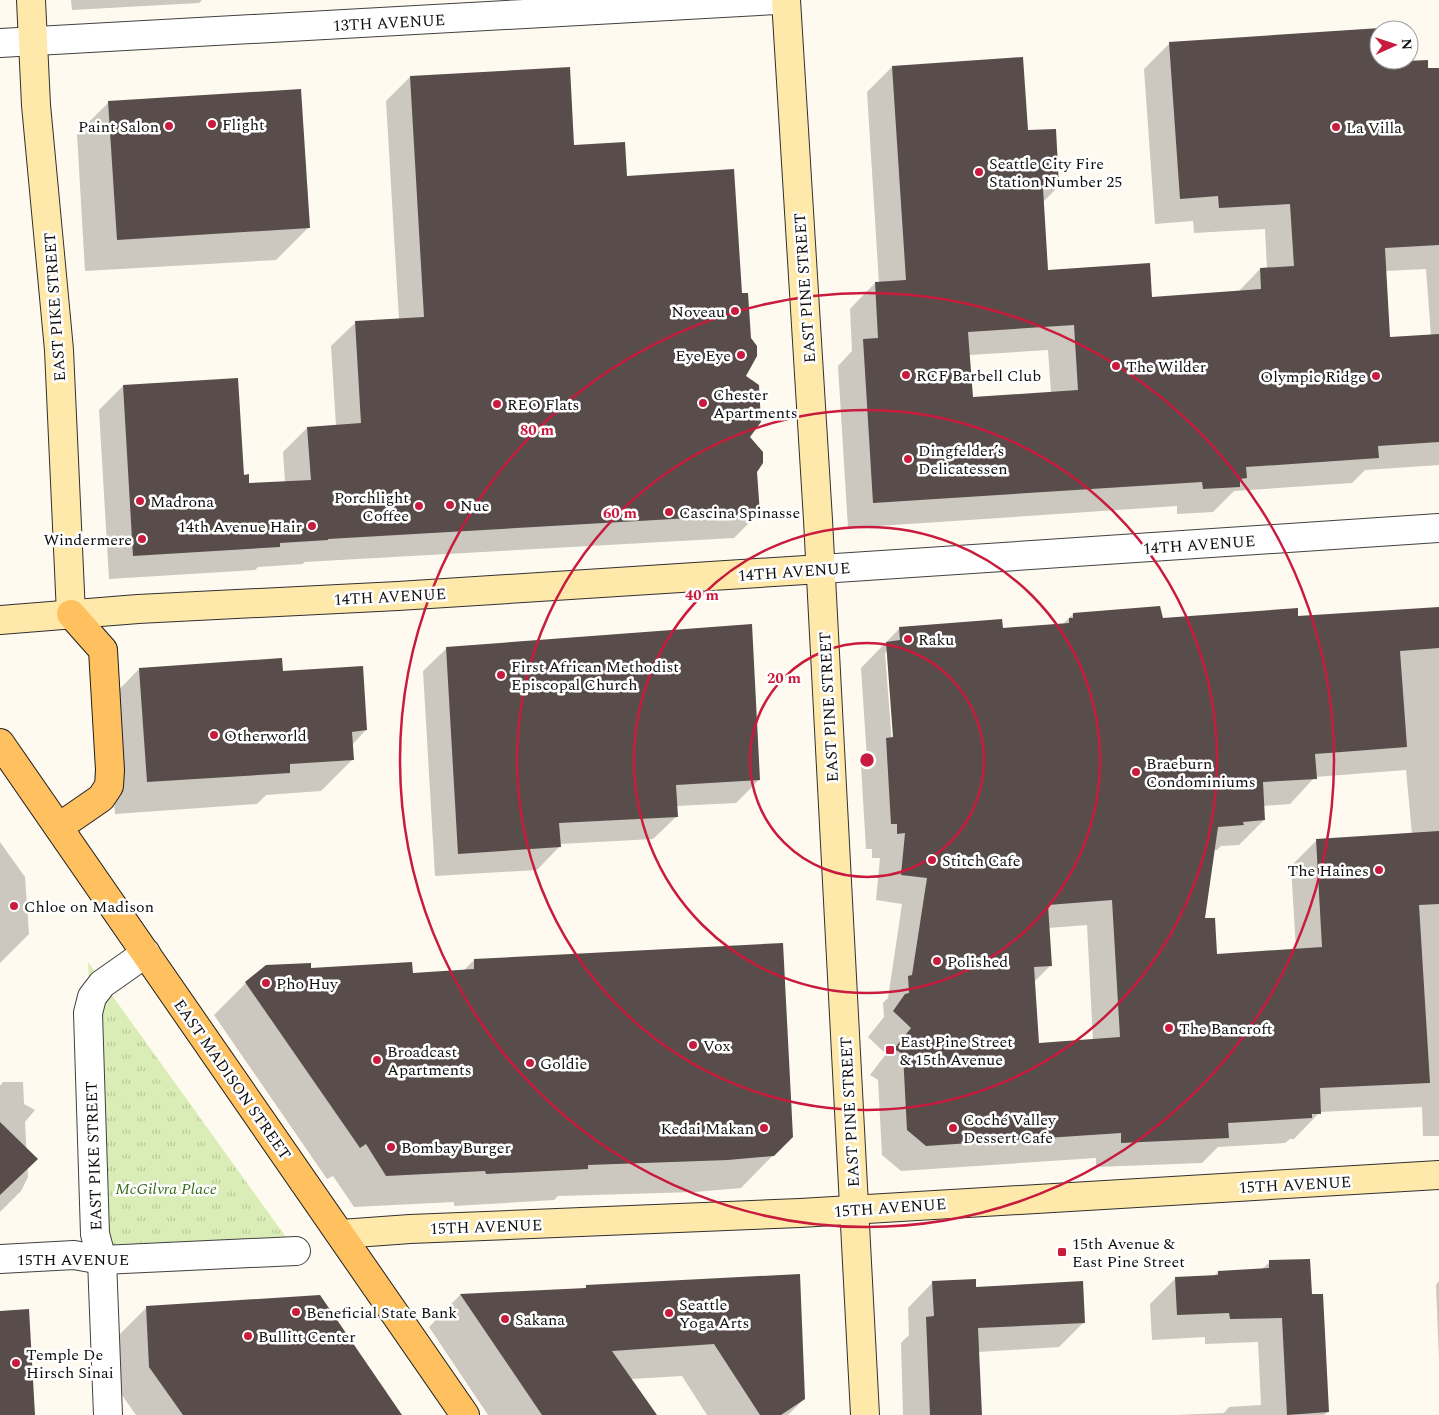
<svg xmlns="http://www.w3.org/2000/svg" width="1439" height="1415" viewBox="0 0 1439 1415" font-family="Spectral,serif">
	<defs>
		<pattern id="grass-tufts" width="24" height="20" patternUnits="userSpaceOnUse" patternTransform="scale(1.25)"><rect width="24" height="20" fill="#daedb6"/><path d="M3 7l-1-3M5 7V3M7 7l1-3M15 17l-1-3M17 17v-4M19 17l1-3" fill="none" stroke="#baca9b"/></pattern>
	</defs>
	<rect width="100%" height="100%" fill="#fffaef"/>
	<path fill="url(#grass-tufts)" d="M88,962L296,1251L102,1260Z"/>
	<g fill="#0003" fill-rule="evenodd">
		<path d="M71,0H202L199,3L72,10Z"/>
		<path d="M1379,29V60H1381V63L1427,70L1439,69V473V465L1365,470L1352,483L1234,491L1213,512L1177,514V506L848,528L838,366L852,351L850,309L875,283H879L867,92L892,67L1027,131L1058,187L1043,202L1047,272L1151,298L1238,292L1260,269H1267L1265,229L1194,233L1193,221L1155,224L1144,69L1170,43ZM1426,269L1431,336L1388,339L1385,271ZM1048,350L1051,393L972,398L969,355Z"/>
		<path d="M410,77L573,146L626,177L745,377L749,438L756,471L758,514L734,538L304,562L303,564L258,567L255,570L109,579L99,410L123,386L243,476L248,484L285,482L283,452L307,428L336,426L331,346L356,322L399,319L386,101Z"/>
		<path d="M109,102L309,227L276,260L85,271L77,134Z"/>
		<path d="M1439,608V1136H1423L1422,1107L1320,1112L1294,1139H1290L1285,1143L1218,1147L1202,1163L1096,1167V1158L901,1171L882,1155L878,1080L870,1075L886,1054L868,1037L884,1017L883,1003L888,998L902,904L876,900L880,858H872V849H866L861,765L867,759L861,668L900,628L1002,629L1062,625L1073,614L1162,619L1297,618ZM888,651L894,743L892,744L885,653ZM1406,770L1412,834L1317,840L1291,866L1296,950L1215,955L1203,920L1213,850H1217L1221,846L1239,845L1264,820L1263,806L1290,804L1315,777ZM1087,925L1093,1041L1038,1045L1034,982L1051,965L1048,928Z"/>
		<path d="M447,648L759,780L736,803L676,806L677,816L653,839L560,844V846L537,870L435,876L423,671Z"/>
		<path d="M139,669L282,672L366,730L352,745L353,759L321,791L266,795L257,804L115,814L107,702Z"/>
		<path d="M0,842L25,877L29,934L0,963Z"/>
		<path d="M474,960L792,1136L741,1188L695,1192L558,1196L554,1200L454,1206V1202L354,1207L333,1176L327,1179L214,1015L246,983L310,969L411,975L463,971Z"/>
		<path d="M3,1082H23L24,1104L35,1110L25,1122L28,1177L21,1191L0,1212V1086Z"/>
		<path d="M1270,1262L1311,1296L1328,1412L1324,1415H1174L1224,1413L1229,1407L1261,1405L1258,1342L1205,1344V1337L1152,1340L1150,1304L1176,1278L1214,1276L1218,1272L1261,1270Z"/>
		<path d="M799,1275L804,1399L788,1415H707L682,1376L631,1379L651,1415H488L429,1327L460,1295L584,1289L587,1286Z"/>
		<path d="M1439,1281V1360L1436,1285Z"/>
		<path d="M933,1282L975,1288L1084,1322L1059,1347L978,1352L981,1415H903L901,1343L909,1335L908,1308Z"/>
		<path d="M147,1307L401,1415H136L122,1395L119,1335Z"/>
	</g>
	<g fill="#584d4a" fill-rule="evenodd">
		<path d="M1380,28L1379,30V60H1383V62L1428,60V68H1439V245L1385,248L1390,337L1439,334V442L1378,446L1379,458L1246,467L1247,478L1240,479V487L1203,489L1202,482L873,503L863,339L878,338L875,282L906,280L892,66L1023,57L1028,130L1056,129L1059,187L1043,188L1048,270L1150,263L1152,297L1261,289L1260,268L1294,266L1290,204L1219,208L1218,196L1180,199L1169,42ZM1074,325L1078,390L973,397L968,332Z"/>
		<path d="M570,67L574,145L625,142L627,176L734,169L742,293H748L751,338L757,346V356L746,376L759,385L761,422L750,437L763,452V463L757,472L760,514L328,539V540L280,543V547L133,556L123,385L238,378L244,475L249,474V483L311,480L307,427L361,423L355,321L424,317L410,76Z"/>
		<path d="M301,89L310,228L117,240L108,101Z"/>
		<path d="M1160,606L1163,618L1298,608V616L1439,607V648L1400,651L1407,747L1315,754L1317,779L1263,782L1265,820L1243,822L1244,825L1218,827L1205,918H1215L1217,954L1322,947L1316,839L1439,831V904L1419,905L1430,1083L1320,1088L1321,1114H1312V1118L1228,1123L1229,1138L1121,1143V1133L926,1146L907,1130L903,1054L894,1049L911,1028L893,1011L905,994L909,993L908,976L912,975L927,878L901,875L905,833L897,834V824H891L886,738L893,737L886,642L900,640L899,627L1002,619L1003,628L1069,623V618H1073V613ZM1112,900L1120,1037L1039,1043L1034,967L1052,966L1048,905Z"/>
		<path d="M752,624L760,780L676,785L678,817L559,823L561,847L458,854L446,647Z"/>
		<path d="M282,658L283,671L363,666L367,730L352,732L354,760L290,764V773L147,782L139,668Z"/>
		<path d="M783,943L793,1137L774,1156L728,1160L588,1165V1169L486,1174L485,1171L386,1176L366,1144L360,1148L245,982L266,965L311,963V968L412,962L413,973L474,969V959Z"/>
		<path d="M0,1122L38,1159L0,1195Z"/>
		<path d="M1310,1259L1312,1294H1323L1329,1412L1287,1415L1282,1318L1230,1319L1229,1313L1177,1315L1175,1277L1218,1275V1271L1269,1268V1260Z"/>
		<path d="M800,1274L805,1399L781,1415H760L714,1344L612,1351L657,1415H542L460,1294L586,1288V1285Z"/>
		<path d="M976,1279V1287L1083,1281L1085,1323L978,1328L982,1415H930L926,1317L934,1316L932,1281Z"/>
		<path d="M320,1295L402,1415H183L149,1367L146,1306Z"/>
		<path d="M29,1309L35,1415H0V1311Z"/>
	</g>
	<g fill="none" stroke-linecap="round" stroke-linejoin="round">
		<defs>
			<g id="street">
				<path d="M0,43L777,0"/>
				<path d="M821,569L1439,528"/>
				<path d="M0,1259L74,1255L102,1260L296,1251"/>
				<path d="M108,1415L102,1260L95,1234L88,1013L92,997L102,984L146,953"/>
			</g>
			<g id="secondary">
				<path d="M31,0L36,105L59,350L71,614"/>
				<path d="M786,0L818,520L865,1415"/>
				<path d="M0,620L138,609L398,596L821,569"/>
				<path d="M341,1234L410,1229L800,1213L1439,1175"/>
			</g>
			<g id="primary">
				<path d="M0,743L465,1415"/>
				<path d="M59,827L101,798L109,786L110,770L103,650L71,614"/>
			</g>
		</defs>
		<use href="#street" stroke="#414141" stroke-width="30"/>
		<use href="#secondary" stroke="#303030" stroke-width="30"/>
		<use href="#primary" stroke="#1f1f1f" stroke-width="30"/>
		<use href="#street" stroke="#fff" stroke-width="28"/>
		<use href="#secondary" stroke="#ffe9aa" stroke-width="28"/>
		<use href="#primary" stroke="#ffc15f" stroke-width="28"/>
	</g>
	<g fill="none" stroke="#c91b3d" stroke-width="2.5">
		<circle cx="867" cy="760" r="117"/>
		<circle cx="867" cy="760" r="233"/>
		<circle cx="867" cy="760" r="350"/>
		<circle cx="867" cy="760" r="467"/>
	</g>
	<g fill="#c91b3d" stroke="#fff" stroke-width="2">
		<circle cx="212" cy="124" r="5"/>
		<circle cx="169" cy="126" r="5"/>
		<circle cx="1336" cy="127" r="5"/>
		<circle cx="979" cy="172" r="5"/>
		<circle cx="735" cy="311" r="5"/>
		<circle cx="741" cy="355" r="5"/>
		<circle cx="1116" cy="366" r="5"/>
		<circle cx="906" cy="375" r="5"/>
		<circle cx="1376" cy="376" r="5"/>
		<circle cx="703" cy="403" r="5"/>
		<circle cx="497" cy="404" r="5"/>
		<circle cx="908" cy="459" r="5"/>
		<circle cx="140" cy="501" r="5"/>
		<circle cx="450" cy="505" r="5"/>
		<circle cx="419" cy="506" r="5"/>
		<circle cx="669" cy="512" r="5"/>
		<circle cx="312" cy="526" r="5"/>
		<circle cx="142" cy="539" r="5"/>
		<circle cx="908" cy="639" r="5"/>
		<circle cx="501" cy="675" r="5"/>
		<circle cx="214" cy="735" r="5"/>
		<circle cx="1136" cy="772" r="5"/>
		<circle cx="932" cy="860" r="5"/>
		<circle cx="1379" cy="870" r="5"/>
		<circle cx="14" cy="906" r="5"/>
		<circle cx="937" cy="961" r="5"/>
		<circle cx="266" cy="983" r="5"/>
		<circle cx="1169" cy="1028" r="5"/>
		<circle cx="693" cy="1045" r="5"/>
		<rect x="885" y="1045" width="10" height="10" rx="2.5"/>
		<circle cx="377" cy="1060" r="5"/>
		<circle cx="530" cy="1063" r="5"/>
		<circle cx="764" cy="1128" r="5"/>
		<circle cx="953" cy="1128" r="5"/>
		<circle cx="391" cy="1147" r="5"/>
		<rect x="1057" y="1247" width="10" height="10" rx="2.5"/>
		<circle cx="296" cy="1312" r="5"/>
		<circle cx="669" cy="1313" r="5"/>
		<circle cx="505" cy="1319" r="5"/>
		<circle cx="248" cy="1336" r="5"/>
		<circle cx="16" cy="1363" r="5"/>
	</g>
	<g text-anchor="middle" stroke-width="5" stroke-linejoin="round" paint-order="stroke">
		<g font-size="16" fill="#0e0e0e" stroke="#fff">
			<text transform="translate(389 22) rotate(-3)" y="6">13TH AVENUE</text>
			<text transform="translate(804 288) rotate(-94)" y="6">EAST PINE STREET</text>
			<text transform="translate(54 307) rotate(-94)" y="6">EAST PIKE STREET</text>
			<text transform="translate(1199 544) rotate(-4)" y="6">14TH AVENUE</text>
			<text transform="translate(794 571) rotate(-4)" y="6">14TH AVENUE</text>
			<text transform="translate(390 596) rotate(-3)" y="6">14TH AVENUE</text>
			<text transform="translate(828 707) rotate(-93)" y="6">EAST PINE STREET</text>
			<text transform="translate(233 1079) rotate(55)" y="6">EAST MADISON STREET</text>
			<text transform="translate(849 1112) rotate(-93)" y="6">EAST PINE STREET</text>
			<text transform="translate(93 1156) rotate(-92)" y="6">EAST PIKE STREET</text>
			<text transform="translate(1295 1184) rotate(-3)" y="6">15TH AVENUE</text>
			<text transform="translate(890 1207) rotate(-4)" y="6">15TH AVENUE</text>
			<text transform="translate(486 1226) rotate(-2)" y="6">15TH AVENUE</text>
			<text x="73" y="1265">15TH AVENUE</text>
		</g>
		<g font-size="16" fill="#0e0e0e" stroke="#fff" text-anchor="start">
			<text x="222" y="130">Flight</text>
			<text x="159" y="132" text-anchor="end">Paint Salon</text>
			<text x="1346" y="133">La Villa</text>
			<text x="989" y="169">Seattle City Fire<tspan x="989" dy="18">Station Number 25</tspan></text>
			<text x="725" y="317" text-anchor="end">Noveau</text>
			<text x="731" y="361" text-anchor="end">Eye Eye</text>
			<text x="1126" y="372">The Wilder</text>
			<text x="916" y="381">RCF Barbell Club</text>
			<text x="1366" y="382" text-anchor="end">Olympic Ridge</text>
			<text x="713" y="400">Chester<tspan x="713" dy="18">Apartments</tspan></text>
			<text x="507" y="410">REO Flats</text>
			<text x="918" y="456">Dingfelder’s<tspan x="918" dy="18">Delicatessen</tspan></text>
			<text x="409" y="503" text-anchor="end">Porchlight<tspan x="409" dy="18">Coffee</tspan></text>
			<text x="150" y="507">Madrona</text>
			<text x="460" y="511">Nue</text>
			<text x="679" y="518">Cascina Spinasse</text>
			<text x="302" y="532" text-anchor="end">14th Avenue Hair</text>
			<text x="132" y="545" text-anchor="end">Windermere</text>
			<text x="918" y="645">Raku</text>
			<text x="511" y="672">First African Methodist<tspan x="511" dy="18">Episcopal Church</tspan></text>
			<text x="224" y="741">Otherworld</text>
			<text x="1146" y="769">Braeburn<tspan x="1146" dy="18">Condominiums</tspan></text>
			<text x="942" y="866">Stitch Cafe</text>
			<text x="1369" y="876" text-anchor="end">The Haines</text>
			<text x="24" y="912">Chloe on Madison</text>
			<text x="947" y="967">Polished</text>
			<text x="276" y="989">Pho Huy</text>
			<text x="1179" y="1034">The Bancroft</text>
			<text x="900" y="1047">East Pine Street<tspan x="900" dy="18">&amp; 15th Avenue</tspan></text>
			<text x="703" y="1051">Vox</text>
			<text x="387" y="1057">Broadcast<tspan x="387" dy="18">Apartments</tspan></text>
			<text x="540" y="1069">Goldie</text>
			<text x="963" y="1125">Coché Valley<tspan x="963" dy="18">Dessert Cafe</tspan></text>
			<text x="754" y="1134" text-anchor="end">Kedai Makan</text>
			<text x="401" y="1153">Bombay Burger</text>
			<text x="1072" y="1249">15th Avenue &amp;<tspan x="1072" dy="18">East Pine Street</tspan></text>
			<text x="679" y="1310">Seattle<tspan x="679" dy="18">Yoga Arts</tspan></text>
			<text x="306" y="1318">Beneficial State Bank</text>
			<text x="515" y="1325">Sakana</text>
			<text x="258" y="1342">Bullitt Center</text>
			<text x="26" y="1360">Temple De<tspan x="26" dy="18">Hirsch Sinai</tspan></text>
		</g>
		<g font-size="16" font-style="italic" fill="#366b19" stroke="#fff">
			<text x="166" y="1194">McGilvra Place</text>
		</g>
	</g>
	<circle cx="867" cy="760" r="8" fill="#c91b3d" stroke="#fff" stroke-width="2.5"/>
	<g font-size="15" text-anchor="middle" font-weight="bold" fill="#c91b3d" stroke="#fff" stroke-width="5" stroke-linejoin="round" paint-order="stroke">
		<text x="537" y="435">80 m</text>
		<text x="620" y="518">60 m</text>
		<text x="702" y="600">40 m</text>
		<text x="784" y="683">20 m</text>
	</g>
	<g transform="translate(1394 45) rotate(87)"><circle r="24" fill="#ffffff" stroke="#9f9f9f"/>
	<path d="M0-4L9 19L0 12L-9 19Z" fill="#c91b3d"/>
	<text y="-8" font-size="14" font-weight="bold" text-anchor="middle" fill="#0e0e0e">N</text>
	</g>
</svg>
